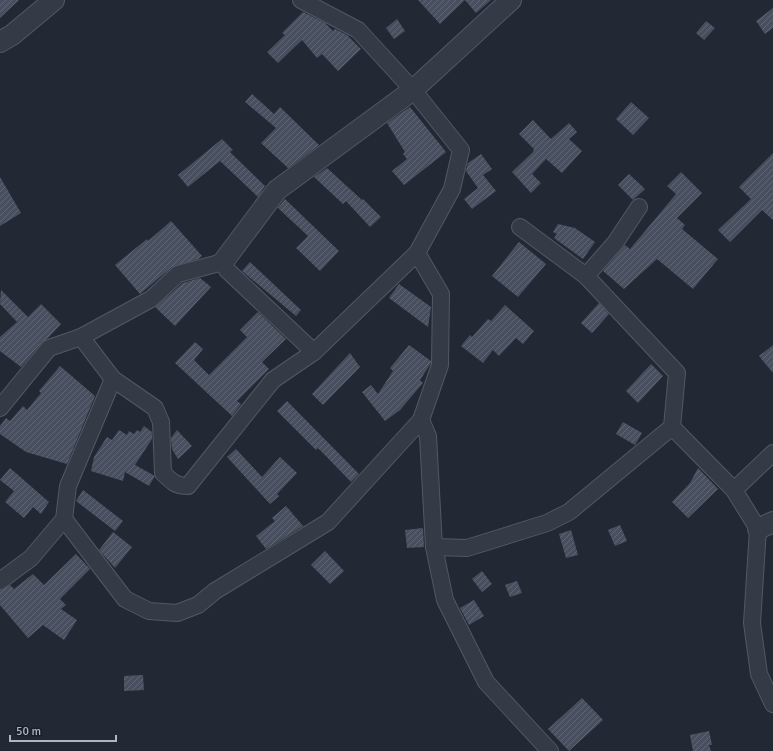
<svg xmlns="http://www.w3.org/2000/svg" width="773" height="751" viewBox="0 0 773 751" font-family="Signika,sans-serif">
	<defs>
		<pattern id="building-hatch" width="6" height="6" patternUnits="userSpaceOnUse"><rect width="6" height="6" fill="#48505f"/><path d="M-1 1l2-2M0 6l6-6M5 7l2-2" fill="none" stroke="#606774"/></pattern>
	</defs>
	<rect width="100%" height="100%" fill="#222935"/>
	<g fill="url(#building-hatch)">
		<path d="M0,0H19L0,18Z"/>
		<path d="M418,0H491L476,13L465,0L440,24Z"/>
		<path d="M773,8V28L765,34L756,21Z"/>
		<path d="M303,12L325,23L333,31L335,29L347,35L361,49L338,71L322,54L317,58L302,40L278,63L267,52L285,35L282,33Z"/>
		<path d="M397,19L405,31L394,39L386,28Z"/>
		<path d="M706,21L715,28L704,40L696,33Z"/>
		<path d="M252,94L274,114L280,107L319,145L288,168L261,143L276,128L245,102Z"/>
		<path d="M631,102L649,118L633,135L616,119Z"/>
		<path d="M410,107L446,152L404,185L392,171L407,159L403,154L405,152L387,123Z"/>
		<path d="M533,120L551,139L569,123L577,132L569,139L582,151L562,173L546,159L532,174L541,183L531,193L512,172L533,152L534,149L519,134Z"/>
		<path d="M222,139L233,150L230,152L265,186L258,197L220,161L188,187L178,175Z"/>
		<path d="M773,153V220L762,210L730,242L718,230L751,199L739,187Z"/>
		<path d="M481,154L492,169L483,175L496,191L472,209L464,199L478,188L466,171L468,163Z"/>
		<path d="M327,168L362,200L363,199L381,217L370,227L346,201L343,204L314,177Z"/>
		<path d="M681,172L702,193L677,218L685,225L682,229L718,259L693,289L657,259L624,289L603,271L625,245L630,249L676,194L667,186Z"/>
		<path d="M629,174L645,189L633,200L618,185Z"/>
		<path d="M0,177L21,213L0,226Z"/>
		<path d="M285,199L339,251L320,271L296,248L308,236L278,208Z"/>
		<path d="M171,221L202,256L198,259L172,267L140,294L115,265L147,239L148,241Z"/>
		<path d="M558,224L575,228L595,242L583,259L554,238L557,234L553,232Z"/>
		<path d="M519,242L546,264L518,297L492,276Z"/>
		<path d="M250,262L301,310L296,316L242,271Z"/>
		<path d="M200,278L211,287L175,326L155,307L183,283Z"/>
		<path d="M399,284L431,307L428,327L389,298Z"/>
		<path d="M1,290L28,317L41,304L61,324L48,338L42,342L21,367L0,351V337L17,322L0,304Z"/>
		<path d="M599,303L609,314L592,333L581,323Z"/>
		<path d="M505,305L534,331L523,344L516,338L499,356L493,350L483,363L461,346L470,335L472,337L488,319L491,321Z"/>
		<path d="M258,312L286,339L262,362L269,369L237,401L241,404L232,416L175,363L195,342L203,349L194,360L209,375L247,337L240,330Z"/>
		<path d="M409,345L431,361V363L420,380L423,383L400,410L385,421L362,392L371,385L378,394L393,371L390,368Z"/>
		<path d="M773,345V373L759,356Z"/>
		<path d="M350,353L360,367L323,405L312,394Z"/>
		<path d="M651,364L663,376L638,403L626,391Z"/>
		<path d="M60,366L95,396L67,464L26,452L0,434V426L6,418L10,421L23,406L27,410L41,393L39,391Z"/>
		<path d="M287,401L359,474L351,482L318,448L316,450L277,411Z"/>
		<path d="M623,422L642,433L635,445L616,434Z"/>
		<path d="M144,426L152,432V439L135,465L155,476L149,486L125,472L123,481L91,471L94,457L107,437L112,440L119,430L127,435L129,431L134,434L137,430L140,432Z"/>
		<path d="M177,430L192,446L178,459L172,449L171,438Z"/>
		<path d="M236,449L262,477L280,457L297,473L277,494L279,496L270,504L227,457Z"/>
		<path d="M10,468L49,502L41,514L33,507L24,518L5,502L14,491L0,480Z"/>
		<path d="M698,468L718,489L688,518L672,502L690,483Z"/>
		<path d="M83,490L123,521L115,531L76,501Z"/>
		<path d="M286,506L303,526L266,549L256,536L275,521L272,518Z"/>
		<path d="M620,525L627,541L615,546L608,530Z"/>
		<path d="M423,528L424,547L407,548L405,530Z"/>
		<path d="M571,530L578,555L566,558L559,534Z"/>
		<path d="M113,532L132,547L115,568L99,550Z"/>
		<path d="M325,551L344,571L330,584L311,565Z"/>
		<path d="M76,554L90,569L60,599L66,605L61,609L77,620L64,640L43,625L28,638L0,605V590L10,585L14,589L33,574L44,585Z"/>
		<path d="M482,571L492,584L482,592L472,579Z"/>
		<path d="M517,581L522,593L510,597L505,585Z"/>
		<path d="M474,600L484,616L469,625L460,608Z"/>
		<path d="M143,675L144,690L124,691V676Z"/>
		<path d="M582,698L603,720L569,751L548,729Z"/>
		<path d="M709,731L712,745H709L711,751H693L690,735Z"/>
	</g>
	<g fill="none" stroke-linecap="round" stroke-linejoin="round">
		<defs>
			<g id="minor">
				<path d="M586,276L615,243L639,207"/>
				<path d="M81,337L113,379L155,408L161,422L163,473C172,482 176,486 188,486L273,380L314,352"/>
				<path d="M0,408L49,348L81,337L151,299L178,274L223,262L227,270L314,352L417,253L452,189L461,150L413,90L358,30L301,0"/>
				<path d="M421,420L428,436L434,547L445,600L486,682L550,751"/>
				<path d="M672,427L734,490L758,529L752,623L759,674L773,704"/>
				<path d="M734,490L773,453"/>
				<path d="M64,519L125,599L149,611L177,613L198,605L215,591L328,522L421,420L440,365L441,294L417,253"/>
				<path d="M434,547L467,548L547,523L569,512L672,427L677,373L586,276L520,227"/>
				<path d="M0,581L31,558L64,519L68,486L113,379"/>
			</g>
			<g id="tertiary">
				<path d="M0,42L12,35L54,0"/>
				<path d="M223,262L277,190L413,90L511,0"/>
				<path d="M758,529L773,522"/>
			</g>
		</defs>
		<use href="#minor" stroke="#525963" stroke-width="18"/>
		<use href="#tertiary" stroke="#525963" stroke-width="22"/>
		<use href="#minor" stroke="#353b46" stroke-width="16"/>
		<use href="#tertiary" stroke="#353b46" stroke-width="20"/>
	</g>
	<path d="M10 735v6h106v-6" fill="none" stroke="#afb6c2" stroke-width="2"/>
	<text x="16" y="735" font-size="12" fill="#afb6c2" stroke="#1a202a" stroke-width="3" paint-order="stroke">50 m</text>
</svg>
